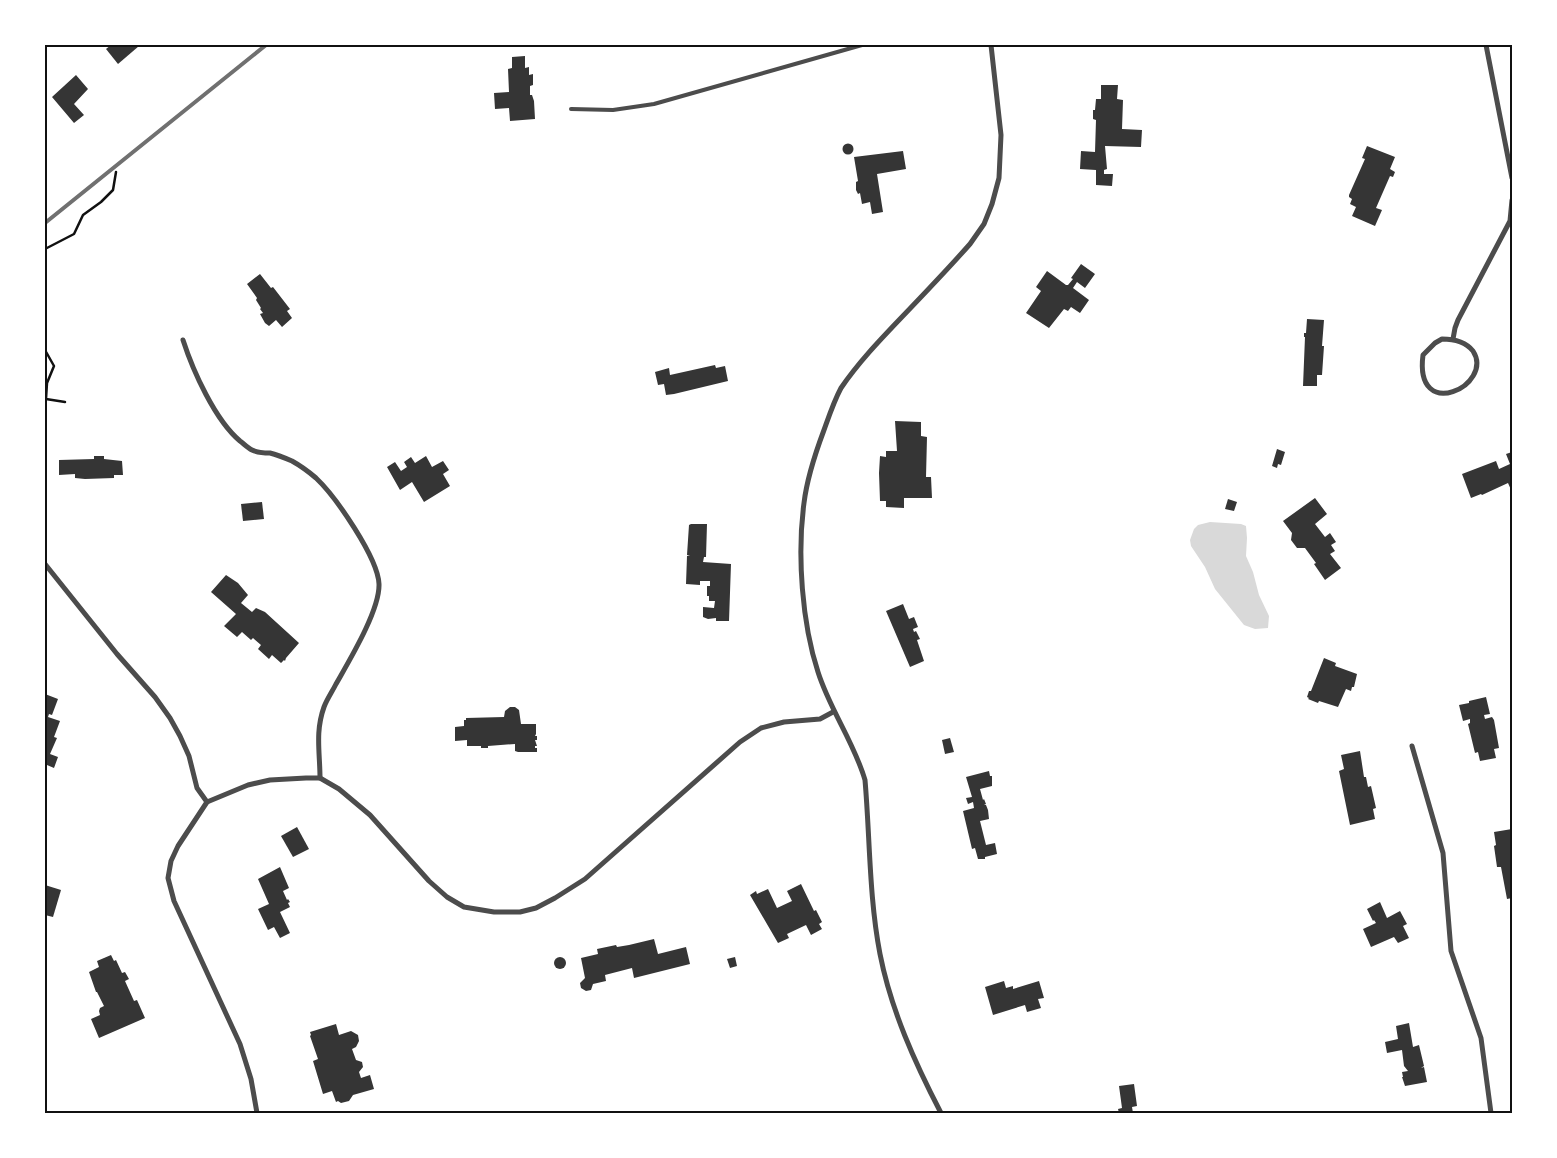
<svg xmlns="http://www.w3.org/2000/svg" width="1557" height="1158" viewBox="0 0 1557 1158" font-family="'Sofia Sans Condensed',sans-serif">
	<rect width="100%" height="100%" fill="#fff"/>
	<path fill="#d9d9d9" d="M1210,522L1241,524L1246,526L1247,538L1246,556L1253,572L1259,595L1269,616L1268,628L1255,629L1244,625L1215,589L1205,567L1191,546L1190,540L1194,529L1198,525Z"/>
	<g fill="#353535">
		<path d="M111,45H138L139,46L118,64L106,49Z"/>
		<path d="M525,56V68L529,67V75L533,74V85L530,86V95H532L534,101L535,119L510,121L509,108L495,109L494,93L509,92L508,69L512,68V57Z"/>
		<path d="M76,75L88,89L74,104L84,115L74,123L52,97Z"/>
		<path d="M1101,85H1118L1117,99L1123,100L1122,129L1142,130L1141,147L1105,146L1107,169L1104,170V174H1113L1112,186L1096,185V170L1080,169L1081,151L1095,152L1096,120L1093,119V110H1095L1096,99H1101Z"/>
		<circle cx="848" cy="149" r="5.5"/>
		<path d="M1367,146L1395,157L1390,169L1395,172L1393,177L1390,176L1376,208L1382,210L1375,226L1352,216L1356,207L1350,204L1352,199L1349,197V195L1365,159L1362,158Z"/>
		<path d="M903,151L906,169L877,174L883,212L872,214L870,202L862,204L860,193L858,194L856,190V182L858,181L854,157Z"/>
		<path d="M1081,264L1095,274L1085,288L1077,282L1073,288L1089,300L1080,313L1071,307L1068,311L1064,309L1049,328L1026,313L1041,291L1036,287L1047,271L1066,285H1068L1073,279L1071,278Z"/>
		<path d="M260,274L271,288L273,287L290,309L287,311L292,318L282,327L276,320L269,326L265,323L260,314L263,313L260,309L261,308L256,300L257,298L247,284Z"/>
		<path d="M1307,319L1324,320L1322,346H1324L1322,375H1317V386H1303L1305,337H1304V333H1306Z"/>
		<path d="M715,365L716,368L725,366L728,381L674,394L666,395L664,384L658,385L655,372L669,368L670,375Z"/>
		<path d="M895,421L921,422V436L927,437L926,477H931L932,498H904V508L886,507V501H880L879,473L880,456L886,457V451H897Z"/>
		<path d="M1277,449L1285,452L1281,465L1278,464L1277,468L1272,466Z"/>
		<path d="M1512,452V492L1508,483L1482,495L1481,494L1471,498L1462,474L1496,461L1499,469L1510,464L1506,454Z"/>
		<path d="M94,456H104V459L122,461L123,475H114V478L85,479L75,478V474L59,475V460L94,459Z"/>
		<path d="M426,456L432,467L443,461L449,470L443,474L450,486L424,502L412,482L400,490L387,467L395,462L401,471L407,467L404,462L411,457L415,463Z"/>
		<path d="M1315,498L1327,514L1315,524L1325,537L1330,533L1336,542L1331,545L1335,551L1330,554L1341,568L1325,580L1314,564L1316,563L1305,548H1297L1291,540L1292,533L1283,521Z"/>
		<path d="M1228,499L1237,502L1234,511L1225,509Z"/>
		<path d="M262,502L264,519L243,521L241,504Z"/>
		<path d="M691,524H707L706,557H704L703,562L731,564L729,621H716V618L708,619L703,617V607L714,608L715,601H709V596H707V586H710V581H700V585L686,584L687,556L690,555H687L689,525Z"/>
		<path d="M226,575L238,583L248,595L241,603L252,612L256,608L265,612L299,643L286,658L285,661L284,660L281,663L272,655L269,659L258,649L261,645L253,638L251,640L242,632L237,637L224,626L236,614L211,592Z"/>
		<path d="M903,604L909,619L914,617L918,627L913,629L914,632L916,631L920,639L917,640L924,661L910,667L886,611Z"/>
		<path d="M1324,658L1336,663L1335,666L1357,674L1354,687H1352L1351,691L1346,689L1338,707L1319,701L1318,703L1308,699L1309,698L1307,697L1309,691H1311Z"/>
		<path d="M45,694L58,699L52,715L49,714L48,717L60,721L54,737L57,738L50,754L58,757L54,768L47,765L45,769Z"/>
		<path d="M1486,697L1490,714L1484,715L1485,719L1492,717L1494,720L1499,748L1494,749L1496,758L1480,761L1478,752L1475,753L1468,724L1470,723V719L1463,721L1459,705L1469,703V701Z"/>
		<path d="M510,707H515L519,710L521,724H536V734L535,736H537V740H535L537,746H535V748H537V752H518L515,751V744L488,746V748H481V746H467V740L455,741V727L464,726V720H466V718L504,717L505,711Z"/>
		<path d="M950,738L954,752L945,754L942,740Z"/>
		<path d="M1360,751L1364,777H1366L1368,787L1371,786L1376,808L1373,809L1375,819L1350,825L1339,771L1344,769L1341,755Z"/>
		<path d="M989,771L990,776H992V786L980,789L983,800L984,799L986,804L984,805H986L988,810L989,819L980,821L986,845L995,843L997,854L985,857V859H978L975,848L972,849L963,811L974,808L973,802L968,804L966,798L972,797L966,777Z"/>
		<path d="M297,827L309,849L293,857L281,836Z"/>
		<path d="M1512,829V898L1507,899L1501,867H1497L1494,846L1496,845L1494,832Z"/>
		<path d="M280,867L289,888L283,891L287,900L288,899L290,902L288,903L290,907L280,912L290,933L280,938L274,927L268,930L258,909L269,904L258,879Z"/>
		<path d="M801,884L814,911L816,910L822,922L819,924L822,929L811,935L806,925L787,934L789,938L778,943L750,895L756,891L757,894L768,889L777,908L792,901L787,891Z"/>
		<path d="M45,885L61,890L53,917L45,915Z"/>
		<path d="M1380,902L1387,918L1400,911L1407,924L1403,926L1409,938L1398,943L1394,937L1371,947L1363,929L1376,923L1374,920L1373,921L1367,909Z"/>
		<path d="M654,939L658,954L686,947L690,964L634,978L632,968L605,975L606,981L593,984L591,990L586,991L581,988L580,983L585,978L581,958L598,954L597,949L616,945L617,947L629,945Z"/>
		<path d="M111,955L114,961L116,960L122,973L125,972L129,979L125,981L134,1001L137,1000L145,1018L99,1038L91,1019L100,1015L99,1011L100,1008L104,1006L97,992H96L89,972L99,967L97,961Z"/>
		<circle cx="560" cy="963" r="6"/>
		<path d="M735,957L737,966L730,968L727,959Z"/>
		<path d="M1004,981L1006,988L1013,986V989L1039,981L1044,998L1038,999L1041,1008L1027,1012L1025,1005L993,1015L985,987Z"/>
		<path d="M1409,1023L1413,1047L1419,1045L1424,1066L1421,1068L1424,1067L1427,1082L1405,1086L1402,1077H1403L1402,1072L1408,1071L1404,1066L1402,1050L1387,1053L1385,1042L1398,1039L1396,1026Z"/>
		<path d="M336,1024L339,1035L351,1031L358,1035L359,1041L356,1047L352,1049L356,1060L362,1062L363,1067L359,1072L361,1078L370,1075L374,1089L353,1095L349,1101L341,1103L338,1101L336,1102L332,1091L323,1094L313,1061L318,1059L310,1036L311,1035L310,1032Z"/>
		<path d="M1134,1084L1137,1106L1132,1107L1133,1113H1119L1118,1109L1122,1108L1119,1086Z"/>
	</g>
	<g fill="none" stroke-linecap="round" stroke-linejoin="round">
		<g stroke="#111" stroke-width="2.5">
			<path d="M45,249L74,234L83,215L101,202L113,190L116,172"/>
			<path d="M45,350L54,366L47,383L46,399L65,402"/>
		</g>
		<path stroke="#4c4c4c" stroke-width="4" d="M571,109L613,110L654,104L862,45"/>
		<g stroke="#4c4c4c" stroke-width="5">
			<path d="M1486,45L1512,178"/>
			<path d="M1442,339C1454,339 1465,341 1473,351C1495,385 1414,424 1423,355L1435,343Z"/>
			<path d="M1453,339L1455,328L1458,320L1510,221L1512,200"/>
			<path d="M183,340C193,371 215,420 240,441C244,444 248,448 252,450C258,453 264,453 270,453C278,455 285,458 292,461C301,466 309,472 316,478C336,497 378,558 379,584C380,610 349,661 336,684C332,692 327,699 324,707C315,732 320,753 320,778"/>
			<path d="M45,564L117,654L155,697L170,718L180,736L189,756L197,788L207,802"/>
			<path d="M1412,746L1443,853L1451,951L1481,1038L1491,1113"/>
			<path d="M257,1113L251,1079L240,1044L174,901L168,878L171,861L178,846L207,802L248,785L270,780L306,778H320L339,789L370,815L429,881L447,897L464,907L494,912H520L536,908L555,898L585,879L740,742L761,728L784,722L820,719L833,712"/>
			<path d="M941,1113C915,1063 891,1010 880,954C869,897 870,838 865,780C854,742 830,710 818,672C802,623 797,555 804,503C807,478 815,454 824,430C829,416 834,401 841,388C858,363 879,341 900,319C924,294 947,270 970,244L984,224L992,204L999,178L1001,135L991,45"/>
		</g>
		<path stroke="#707070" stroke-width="4" d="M45,223L266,45"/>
	</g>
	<rect width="1557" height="1158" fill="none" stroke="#ffffff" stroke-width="92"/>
	<rect x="46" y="46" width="1465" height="1066" fill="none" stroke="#111" stroke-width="2"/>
</svg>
